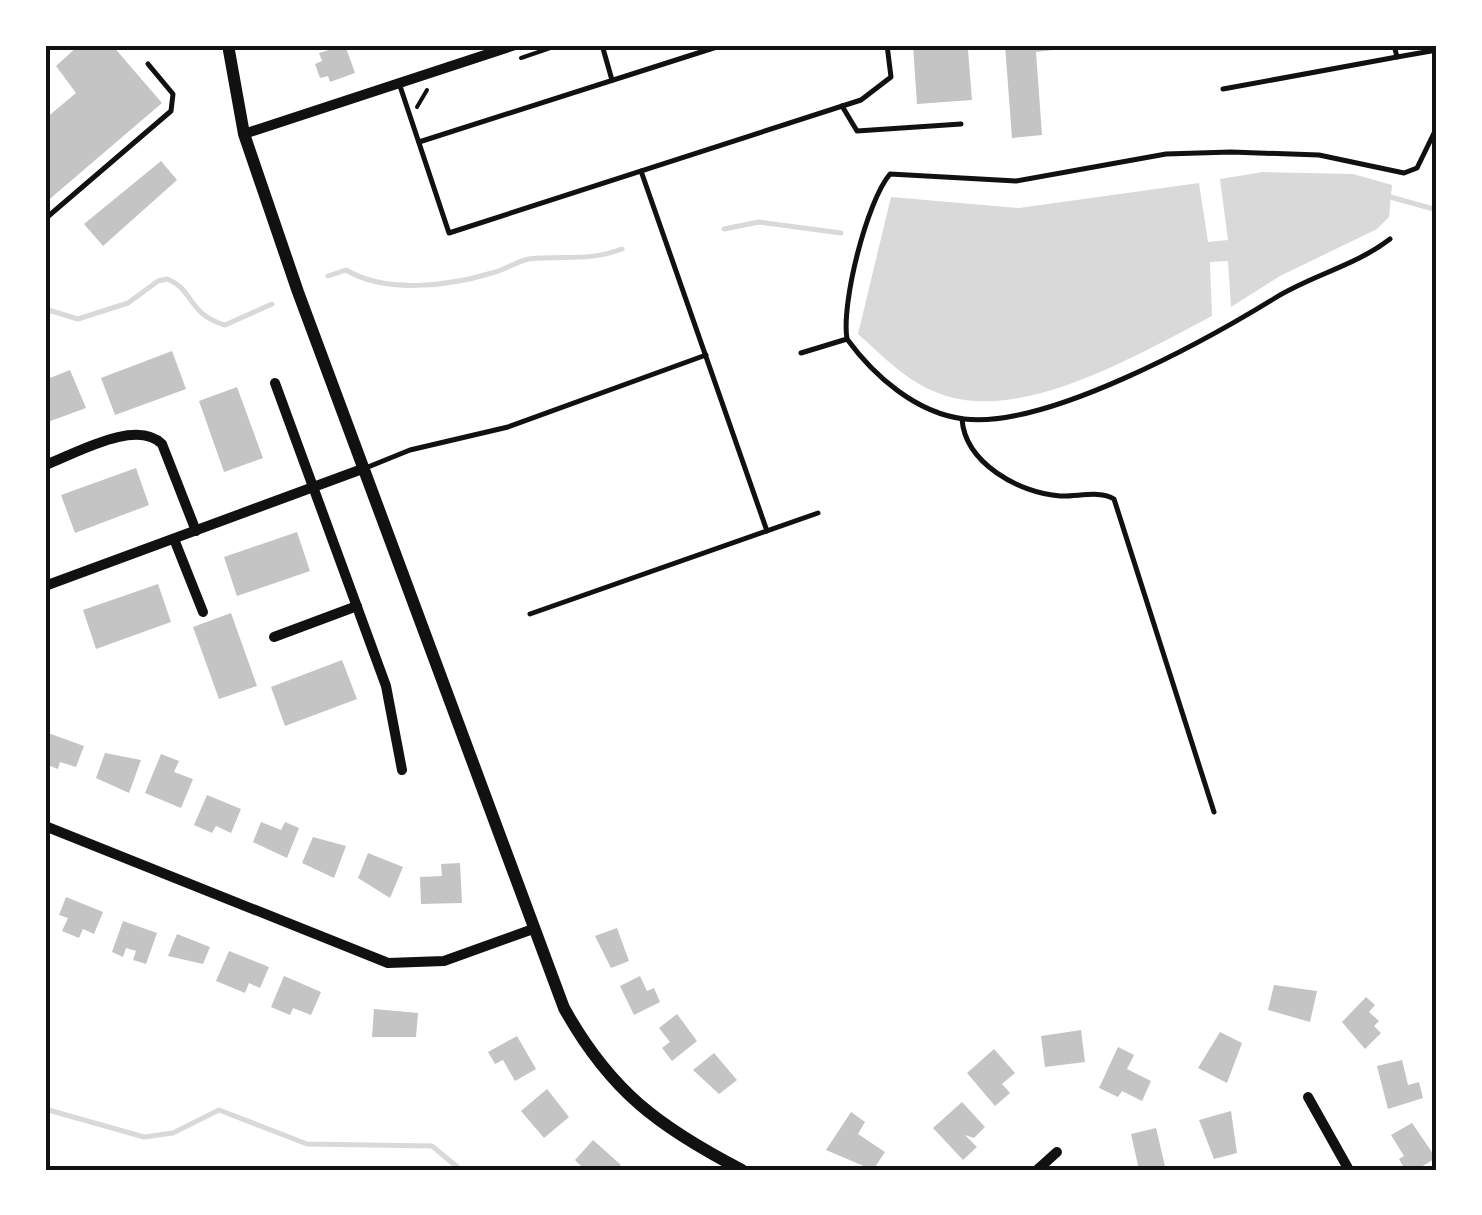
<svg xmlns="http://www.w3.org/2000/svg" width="1482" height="1215" viewBox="0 0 1482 1215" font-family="Ubuntu,sans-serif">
	<rect width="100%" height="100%" fill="#fff"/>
	<path fill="#d9d9d9" d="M1263,172L1353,174L1392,185L1389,217L1377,229L1280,276L1231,307L1228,261L1210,262L1212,316C1140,353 1020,426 938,393C906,381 883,356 858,334L891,197L1019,208L1199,183L1208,242L1228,240L1220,179Z"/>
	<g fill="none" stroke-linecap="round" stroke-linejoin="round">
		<g stroke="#d9d9d9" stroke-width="5">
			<path d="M1387,196L1437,210"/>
			<path d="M724,229L759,222L841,233"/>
			<path d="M328,276L346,270C386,294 449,286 492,273C505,270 517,261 529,259C564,255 587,262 622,249"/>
			<path d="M45,309L78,319L128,303L158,281L167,279C194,289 187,314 225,325L272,304"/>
			<path d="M45,1109L144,1137L173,1133L219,1110L307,1144L432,1146L461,1170"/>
		</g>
	</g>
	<g fill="#c4c4c4">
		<path d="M79,45H112L162,103L45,203V119L76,93L56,66Z"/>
		<path d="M345,45L355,73L330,82L328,76L320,78L315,64L322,61L319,53Z"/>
		<path d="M913,45H991L968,50L972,100L917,104Z"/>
		<path d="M1005,45H1096L1036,52L1042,135L1012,138Z"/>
		<path d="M161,161L177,180L103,246L84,224Z"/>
		<path d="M172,351L186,389L115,415L101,378Z"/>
		<path d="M70,370L86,408L45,423V380Z"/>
		<path d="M237,387L263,458L224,472L199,401Z"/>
		<path d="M136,468L149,505L75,533L61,495Z"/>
		<path d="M297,532L310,571L237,596L224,557Z"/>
		<path d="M158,584L171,622L96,649L83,610Z"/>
		<path d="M231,613L257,686L219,699L193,627Z"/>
		<path d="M342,660L357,699L285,726L271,687Z"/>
		<path d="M48,733L84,746L76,767L60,762L58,769L45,764Z"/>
		<path d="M105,753L141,760L129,793L96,778Z"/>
		<path d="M161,754L179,761L174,772L193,779L181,808L145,793Z"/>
		<path d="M207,795L241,809L231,833L216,826L212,833L194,825Z"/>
		<path d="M261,822L281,830L285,822L299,828L287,858L253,842Z"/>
		<path d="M313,837L346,846L334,878L302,863Z"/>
		<path d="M368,853L403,867L390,898L358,878Z"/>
		<path d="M460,863L462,903L421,904L420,877L442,876L441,864Z"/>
		<path d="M66,897L103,912L94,934L83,929L79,938L62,931L68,918L59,915Z"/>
		<path d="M123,921L157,933L146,964L133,960L136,951L126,948L123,957L112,952Z"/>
		<path d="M617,928L629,961L611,968L595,936Z"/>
		<path d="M177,934L210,947L203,964L168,956Z"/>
		<path d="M229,951L269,967L260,988L249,983L245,993L216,981Z"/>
		<path d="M284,976L321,992L311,1015L293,1008L290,1015L271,1007Z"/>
		<path d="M640,976L647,991L654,988L660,1002L634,1015L620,986Z"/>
		<path d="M1274,985L1317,991L1310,1022L1268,1010Z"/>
		<path d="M1366,997L1375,1005L1369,1012L1379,1021L1374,1026L1381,1033L1365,1049L1342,1022Z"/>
		<path d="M374,1009L418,1013L416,1037H372Z"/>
		<path d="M677,1014L697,1041L672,1061L662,1048L670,1042L659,1028Z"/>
		<path d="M1081,1030L1085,1062L1045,1067L1041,1036Z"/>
		<path d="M1220,1032L1242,1043L1227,1083L1198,1068Z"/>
		<path d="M517,1036L536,1069L515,1081L503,1060L495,1064L488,1052Z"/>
		<path d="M1118,1047L1134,1055L1127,1069L1151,1081L1142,1101L1122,1091L1118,1097L1099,1088Z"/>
		<path d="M994,1049L1015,1073L1002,1084L1010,1093L995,1106L967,1073Z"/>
		<path d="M714,1053L737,1080L719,1094L693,1070Z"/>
		<path d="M1402,1060L1408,1085L1419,1082L1423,1098L1388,1109L1377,1066Z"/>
		<path d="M547,1089L569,1117L544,1138L521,1111Z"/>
		<path d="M962,1102L985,1127L974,1138L965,1135L977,1147L963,1160L933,1128Z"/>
		<path d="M1231,1111L1237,1153L1214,1159L1199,1120Z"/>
		<path d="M851,1112L865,1122L858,1134L885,1152L873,1170L826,1150Z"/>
		<path d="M1412,1123L1436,1158L1416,1170H1405L1399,1159L1404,1156L1391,1135Z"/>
		<path d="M1156,1128L1165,1166L1139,1170L1131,1134Z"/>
		<path d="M593,1140L621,1165L616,1170H585L575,1160Z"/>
	</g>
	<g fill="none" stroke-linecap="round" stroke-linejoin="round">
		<g stroke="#111" stroke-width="4">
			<path d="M521,58L559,45"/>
			<path d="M417,107L427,90"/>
		</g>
		<g stroke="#111" stroke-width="5">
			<path d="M602,45L612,80"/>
			<path d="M1394,45L1397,57L1437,50"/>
			<path d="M399,83L449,233L861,100L891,77L887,45"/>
			<path d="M1223,89L1397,57"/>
			<path d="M842,106L857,131L961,124"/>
			<path d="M419,142L723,45"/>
			<path d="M641,171L767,531"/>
			<path d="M45,219L171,111L173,94L148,64"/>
			<path d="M1390,239C1355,266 1312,275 1275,298C1205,341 1046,429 964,419C916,413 874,376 847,339C841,303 867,201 890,174L1016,181L1166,154L1231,152L1319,155L1404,173L1417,168L1437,127"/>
			<path d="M801,353L847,339"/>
			<path d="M962,419C965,463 1019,493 1060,496C1077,497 1100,490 1114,499L1214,812"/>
			<path d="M368,467L410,450L508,427L706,355"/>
			<path d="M530,614L818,513"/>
		</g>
		<g stroke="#111" stroke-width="10">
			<path d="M244,134L515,45"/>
			<path d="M275,383L386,686L402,770"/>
			<path d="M45,465C75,454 136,418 162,444L196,531"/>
			<path d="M174,539L203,612"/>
			<path d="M45,586L365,468"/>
			<path d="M274,637L357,606"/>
			<path d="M45,826L388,963L444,961L533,929"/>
			<path d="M1308,1097L1349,1170"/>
			<path d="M1037,1170L1057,1152"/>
		</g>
		<path stroke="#111" stroke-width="12" d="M228,45L244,134L298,292L564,1008C610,1091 659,1127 742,1170"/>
	</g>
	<rect width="1482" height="1215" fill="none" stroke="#ffffff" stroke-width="95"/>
	<rect x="48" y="48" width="1386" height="1120" fill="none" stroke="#111" stroke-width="4"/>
</svg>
